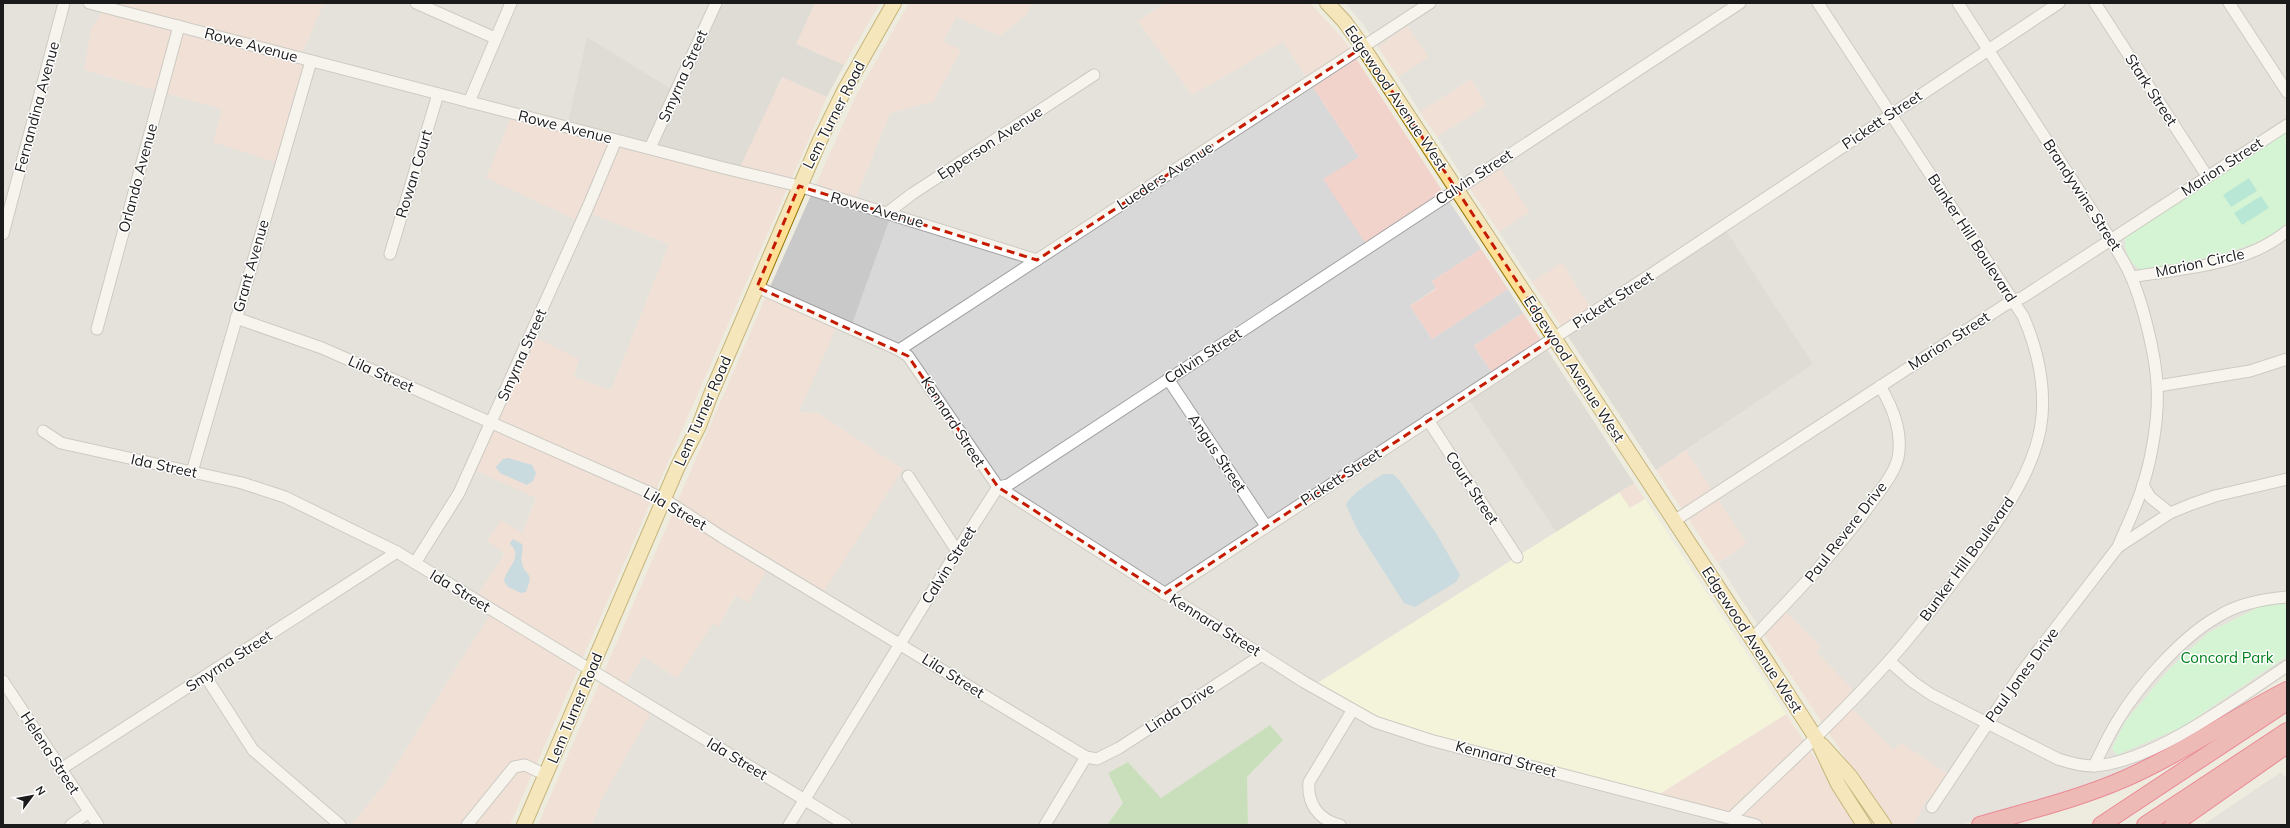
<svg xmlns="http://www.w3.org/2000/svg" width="2290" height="828" viewBox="0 0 2290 828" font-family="Mulish,sans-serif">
	<rect width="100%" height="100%" fill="#eeebdf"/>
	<g fill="#d9d8d8">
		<path d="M3,3H108L84,70L222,109L301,54L324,3H711L671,90L587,38L576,220L581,210L669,244L611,390L574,377L475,470L536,497L522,533L487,541L502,551L504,555L473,602L492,614L459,663L384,785L351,825H3Z"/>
		<path d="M1032,3H1166L1138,21L1192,95L1283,42L1359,157L1443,192L1481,249L1432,281L1436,288L1410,306L1432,339L1508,289L1523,313L1474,346L1497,380L1469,398L1556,532L1317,684L1658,795L1770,825H1248L1247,777L1283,740L1270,725L1161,798L1128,762L1108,773L1123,803L1107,825H592L602,799L621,692L643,656L677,678L713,623L719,626L736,595L748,602L772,561L902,469L818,413L798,412L840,319L855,200L890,113L933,102L960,51L944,41L956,17L1000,36L1026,15Z"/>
		<path d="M1345,3H2287V132L2259,151L2277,233L2287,224V603L2259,607L2208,633L2169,669L2125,722L2112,749L2182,727L2287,656V674L2203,730L2155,757L2102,781L1961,825H1914L1926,800L1937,793L1846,703L1855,693L1817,652L1820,646L1785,611L1764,635L1718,563L1747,544L1686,450L1812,364L1596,316L1562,263L1532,282L1499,232L1529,212L1469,187L1437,137L1487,105L1471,79L1420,112L1398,77L1428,57L1407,26L1378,47L1363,24Z"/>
		<path d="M2281,772L2287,779V825H2203Z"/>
	</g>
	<g fill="#f1d3cc">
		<path d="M108,3H324L302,53L309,56L277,163L213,142L222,109L84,70L91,29Z"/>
		<path d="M815,3H880L844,65L796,44Z"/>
		<path d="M909,3H1032L1026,15L1000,36L956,17L944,41L961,50L933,102L890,113L855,200L816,184L856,96Z"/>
		<path d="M1166,3H1310L1344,40L1443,192L1366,244L1323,179L1359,157L1283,42L1192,95L1138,21Z"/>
		<path d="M1407,26L1429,57L1398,77L1378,47Z"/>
		<path d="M783,77L827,97L510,825H351L384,785L459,663L491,614L473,602L504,555L502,551L487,541L501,520L522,533L536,498L475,470L533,336L579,359L574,377L611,390L669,244L581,210L576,220L486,178L514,109L649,144L770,101Z"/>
		<path d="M1471,79L1487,105L1437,137L1420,112Z"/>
		<path d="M1499,166L1530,212L1499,232L1469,187Z"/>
		<path d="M1481,249L1508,289L1432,339L1410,306L1436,289L1432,281Z"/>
		<path d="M1562,263L1596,316L1567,335L1532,282Z"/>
		<path d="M770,287L840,319L799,412L818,413L903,469L823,593L772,561L748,603L735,595L719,627L713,623L677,678L643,656L621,692L652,711L602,799L592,825H538Z"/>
		<path d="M1523,313L1546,348L1497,380L1474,346Z"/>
		<path d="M1686,450L1747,544L1718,563L1656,470Z"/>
		<path d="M1634,483L1645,499L1630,509L1619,492Z"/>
		<path d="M1785,611L1821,646L1817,652L1856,693L1846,703L1893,749L1902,743L1948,774L1937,793L1926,800L1914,825H1892L1886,819L1764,635Z"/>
		<path d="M1786,714L1857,822L1853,825H1770L1658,795Z"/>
	</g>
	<path fill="#faffd7" d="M1619,492L1630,508L1645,499L1786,714L1658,795L1410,731L1377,718L1316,684Z"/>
	<g fill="#c9c9c9">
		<path d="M711,3H815L796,44L844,65L827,97L782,77L740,167L568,123L587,37L671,89Z"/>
		<path d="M816,184L855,200L890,218L852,324L770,287Z"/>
		<path d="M1725,229L1813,364L1656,470L1567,335Z"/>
		<path d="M1546,348L1634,483L1556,532L1468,398Z"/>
	</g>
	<path fill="#9bd190" d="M1270,725L1283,740L1247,777L1248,825H1107L1123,803L1108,773L1128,762L1161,798Z"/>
	<g fill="#b6fec6">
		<path d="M2287,132V224C2254,253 2184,262 2141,270C2128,262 2124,251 2125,236Z"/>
		<path d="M2287,603V656L2182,727L2117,755L2112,749L2125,722L2169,669L2208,633L2259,607Z"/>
	</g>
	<g fill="#75e5c9">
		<path d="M2249,178L2257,191L2231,207L2223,195Z"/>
		<path d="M2261,196L2269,208L2242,225L2234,213Z"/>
	</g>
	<g fill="#9bc7e0">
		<path d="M508,458L532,465L536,473L533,481L527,485L500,473L496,467L503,459Z"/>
		<path d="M1384,474H1393L1400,481L1436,533L1460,575L1456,582L1415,607L1404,603L1358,531L1346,505C1349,495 1375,479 1384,474Z"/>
		<path d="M513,539L522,544C524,550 520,557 522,563C525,578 535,569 526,592L521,593L508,587L504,581C505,571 518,562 515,551C514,548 511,546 510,543Z"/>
	</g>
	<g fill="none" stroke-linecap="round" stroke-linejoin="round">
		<defs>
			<g id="minor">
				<path d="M89,3L724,168L799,186L1037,260"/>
				<path d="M416,3L495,38"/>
				<path d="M1958,3L2111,240C2117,251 2124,261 2129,272C2142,299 2156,356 2157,386C2159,416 2152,457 2143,485C2137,506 2126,527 2118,547"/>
				<path d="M2095,3L2207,176"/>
				<path d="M2229,3L2287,92"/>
				<path d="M469,102L511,3"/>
				<path d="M650,148L716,3"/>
				<path d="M887,213L912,194L1094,75"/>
				<path d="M3,234L64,3"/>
				<path d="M390,254L438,94"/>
				<path d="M2132,277C2182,268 2246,266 2287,231"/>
				<path d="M757,287L899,350L908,356L998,487L1304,682L1375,722L1430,740L1756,825"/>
				<path d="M236,318L322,348L664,499L722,537L1086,757L1097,759L1119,748L1262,655"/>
				<path d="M97,329L179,26"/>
				<path d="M899,350L1430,3"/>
				<path d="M1168,379L1266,526"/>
				<path d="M2158,386L2250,371L2287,359"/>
				<path d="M1428,420L1517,557"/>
				<path d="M43,431L61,443L242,483L285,497L397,552L846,825"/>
				<path d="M192,472L311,61"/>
				<path d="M908,476L957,551"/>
				<path d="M2143,485L2150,497L2170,513"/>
				<path d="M1674,521L2005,305L2023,297L2287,125"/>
				<path d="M415,563L459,493L588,207L616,140"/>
				<path d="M1164,594L1656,271L2059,3"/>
				<path d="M1752,639C1794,595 1836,552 1872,502C1881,489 1894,474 1898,458C1903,432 1893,408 1880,386"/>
				<path d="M1889,661L1913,682L1932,695L2058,759C2070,763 2081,766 2094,766C2154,762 2237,699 2287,666"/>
				<path d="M206,677L253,750L340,825"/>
				<path d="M3,681L98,825"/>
				<path d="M2094,766C2102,750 2109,734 2118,720C2139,685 2182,637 2217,617C2237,604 2263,599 2287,597"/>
				<path d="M61,769L397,552"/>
				<path d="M1932,807L2024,669L2118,547L2170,513L2192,504L2215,496L2287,479"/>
				<path d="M1731,818C1785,767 1840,716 1889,661C1918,629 1943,595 1969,561C1999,520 2038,468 2042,416C2045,380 2037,348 2023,316L1818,3"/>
				<path d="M71,825L89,812"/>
				<path d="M467,825L514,767L525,765L546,775"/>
				<path d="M789,825L957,551L998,487L1008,485L1740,3"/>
				<path d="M1045,825L1086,757"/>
				<path d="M1340,825C1319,820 1307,804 1309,782L1352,711"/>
			</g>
			<g id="major">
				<path d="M1327,3L1344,21L1363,47L1752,639L1816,738L1838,784L1864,825"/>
				<path d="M1822,745L1850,776L1884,825"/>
				<path d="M524,825L678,466L699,426L711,394L820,140L844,91L894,3"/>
			</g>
			<g id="highway">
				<path d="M1980,825C2028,811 2078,799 2124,779C2181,754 2232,718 2287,690"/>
				<path d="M2101,825L2287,702"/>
				<path d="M2145,825L2287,731"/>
				<path d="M2173,825L2287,745"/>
			</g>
		</defs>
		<use href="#minor" stroke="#a2a2a2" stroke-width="13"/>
		<use href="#major" stroke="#927500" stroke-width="16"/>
		<use href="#highway" stroke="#e41440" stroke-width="18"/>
		<use href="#minor" stroke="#fff" stroke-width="11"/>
		<use href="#major" stroke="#ffdf93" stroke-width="14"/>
		<use href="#highway" stroke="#ed7f85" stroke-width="16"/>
	</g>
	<path d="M0 0H2290V828H0ZM1363,47L1554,338L1164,594L998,487L908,356L757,287L799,186L1037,260Z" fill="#eeebdf" fill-opacity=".55" fill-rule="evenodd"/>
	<path fill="none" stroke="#c61a00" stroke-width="3" stroke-dasharray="8 5" stroke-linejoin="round" d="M1363,47L1554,338L1164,594L998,487L908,356L757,287L799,186L1037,260Z"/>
	<g text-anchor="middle" stroke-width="3" stroke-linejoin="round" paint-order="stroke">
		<g font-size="15" fill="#1b1b1b" stroke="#fff">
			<text transform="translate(251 45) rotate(15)" y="5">Rowe Avenue</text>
			<text transform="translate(683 76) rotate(-66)" y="5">Smyrna Street</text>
			<text transform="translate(2151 90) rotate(57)" y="5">Stark Street</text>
			<text transform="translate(1396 98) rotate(56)" y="5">Edgewood Avenue West</text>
			<text transform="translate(37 107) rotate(-75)" y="5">Fernandina Avenue</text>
			<text transform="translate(834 115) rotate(-63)" y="5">Lem Turner Road</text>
			<text transform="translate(1882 120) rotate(-34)" y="5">Pickett Street</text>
			<text transform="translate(565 127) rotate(14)" y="5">Rowe Avenue</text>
			<text transform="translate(990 143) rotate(-33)" y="5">Epperson Avenue</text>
			<text transform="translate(2222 167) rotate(-33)" y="5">Marion Street</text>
			<text transform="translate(414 174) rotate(-73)" y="5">Rowan Court</text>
			<text transform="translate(1165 176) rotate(-33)" y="5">Lueders Avenue</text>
			<text transform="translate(1474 177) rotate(-33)" y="5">Calvin Street</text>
			<text transform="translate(138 178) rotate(-75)" y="5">Orlando Avenue</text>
			<text transform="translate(2082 195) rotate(57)" y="5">Brandywine Street</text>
			<text transform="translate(877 210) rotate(16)" y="5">Rowe Avenue</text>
			<text transform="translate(1972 238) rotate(57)" y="5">Bunker Hill Boulevard</text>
			<text transform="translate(2200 263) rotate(-12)" y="5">Marion Circle</text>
			<text transform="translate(251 266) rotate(-74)" y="5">Grant Avenue</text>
			<text transform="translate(1613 300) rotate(-33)" y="5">Pickett Street</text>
			<text transform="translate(1949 341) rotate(-33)" y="5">Marion Street</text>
			<text transform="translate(522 355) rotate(-66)" y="5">Smyrna Street</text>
			<text transform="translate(1203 356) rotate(-33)" y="5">Calvin Street</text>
			<text transform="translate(1574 369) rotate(57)" y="5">Edgewood Avenue West</text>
			<text transform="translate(381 374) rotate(24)" y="5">Lila Street</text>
			<text transform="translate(703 411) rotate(-66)" y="5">Lem Turner Road</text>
			<text transform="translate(953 422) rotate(57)" y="5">Kennard Street</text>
			<text transform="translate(1217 453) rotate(56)" y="5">Angus Street</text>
			<text transform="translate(164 466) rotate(12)" y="5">Ida Street</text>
			<text transform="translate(1341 477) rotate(-33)" y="5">Pickett Street</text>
			<text transform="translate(1472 488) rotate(57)" y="5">Court Street</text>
			<text transform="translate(675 509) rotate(30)" y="5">Lila Street</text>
			<text transform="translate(1846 532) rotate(-52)" y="5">Paul Revere Drive</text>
			<text transform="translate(1967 559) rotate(-54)" y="5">Bunker Hill Boulevard</text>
			<text transform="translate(949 565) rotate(-58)" y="5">Calvin Street</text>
			<text transform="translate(460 591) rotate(31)" y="5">Ida Street</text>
			<text transform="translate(1215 625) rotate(32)" y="5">Kennard Street</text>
			<text transform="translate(1752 640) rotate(57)" y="5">Edgewood Avenue West</text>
			<text transform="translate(229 661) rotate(-33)" y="5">Smyrna Street</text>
			<text transform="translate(2022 675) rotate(-54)" y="5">Paul Jones Drive</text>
			<text transform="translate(953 676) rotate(32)" y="5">Lila Street</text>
			<text transform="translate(575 708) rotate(-67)" y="5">Lem Turner Road</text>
			<text transform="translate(1180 708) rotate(-33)" y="5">Linda Drive</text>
			<text transform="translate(50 753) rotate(57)" y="5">Helena Street</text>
			<text transform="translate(737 759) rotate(31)" y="5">Ida Street</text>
			<text transform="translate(1506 759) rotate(15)" y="5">Kennard Street</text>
		</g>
		<g font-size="15" fill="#02811d" stroke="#fff">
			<text x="2227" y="663">Concord Park</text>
		</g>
	</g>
	<rect width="2290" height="828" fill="none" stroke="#1b1b1b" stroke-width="8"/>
	<g transform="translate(32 796) rotate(58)" stroke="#ffffff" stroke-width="3" paint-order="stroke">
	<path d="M0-3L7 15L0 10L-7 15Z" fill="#1b1b1b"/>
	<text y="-6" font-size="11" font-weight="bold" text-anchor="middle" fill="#1b1b1b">N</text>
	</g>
</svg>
